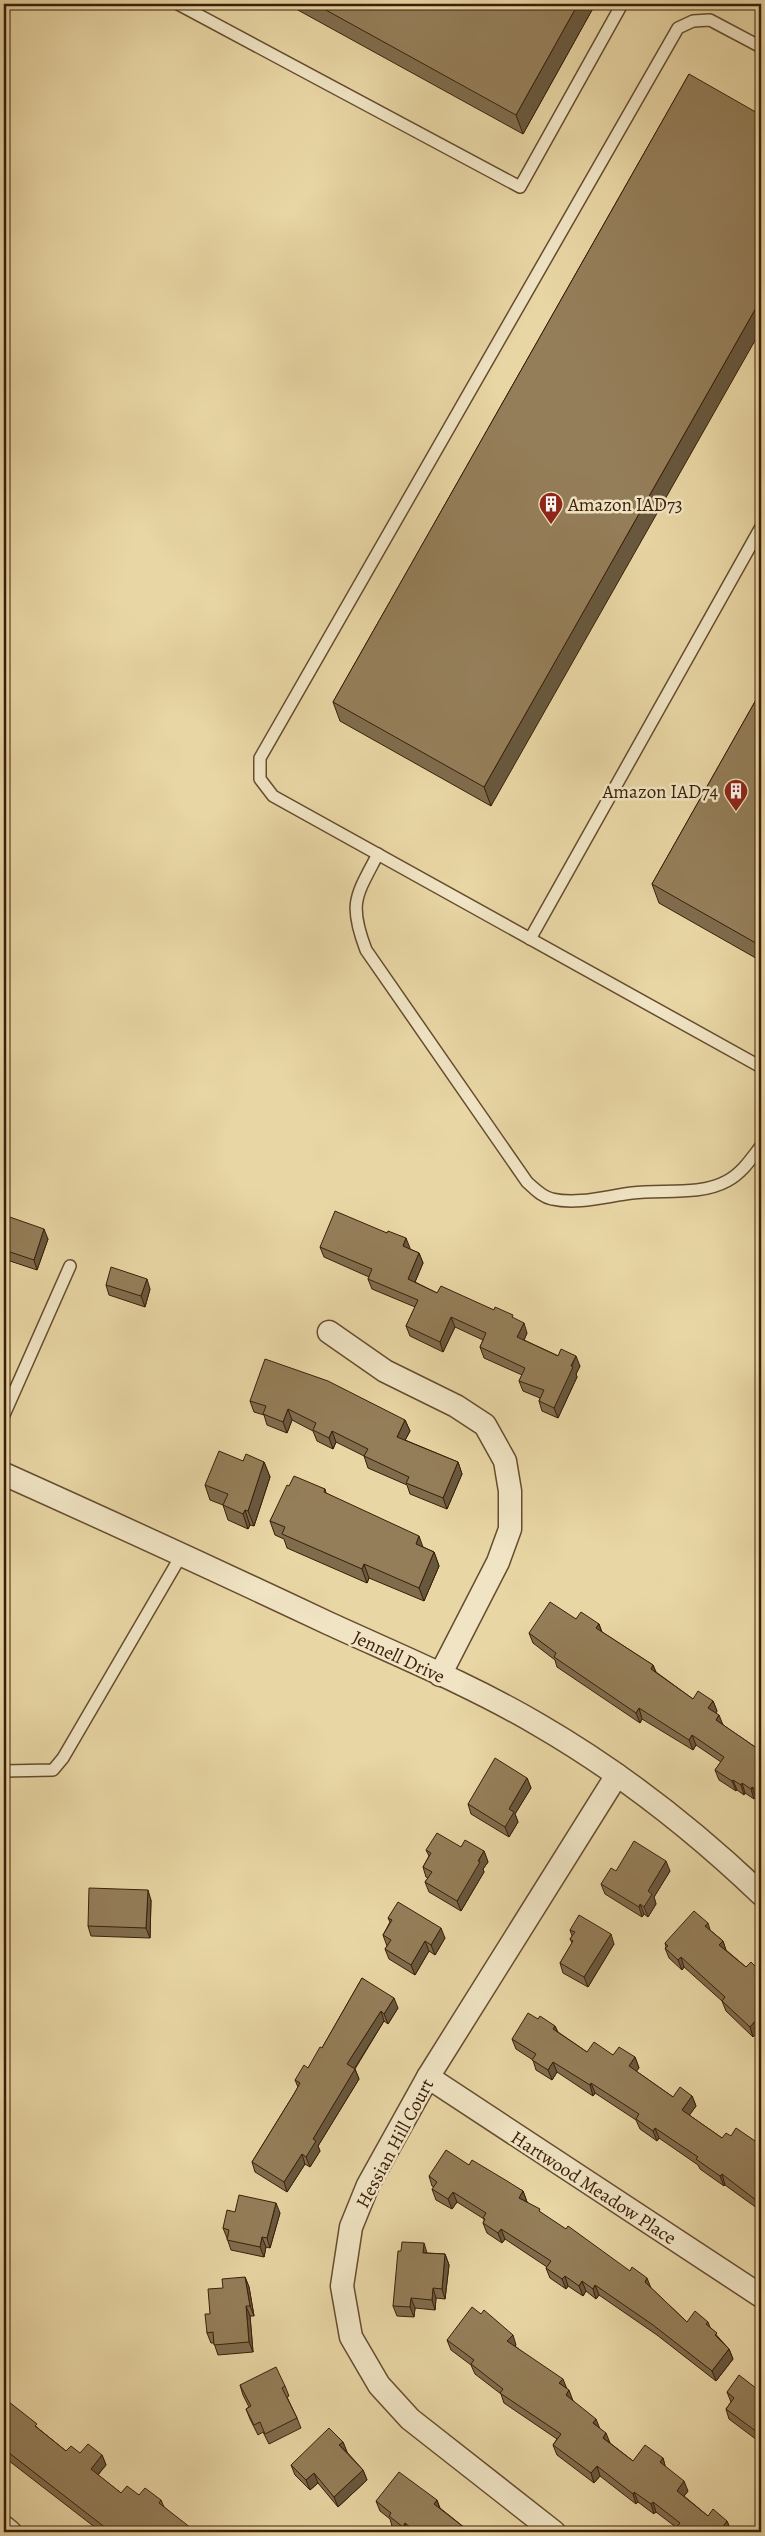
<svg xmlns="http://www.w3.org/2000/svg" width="765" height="2536" viewBox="0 0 765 2536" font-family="Alegreya,serif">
	<rect width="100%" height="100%" fill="#e8d6a4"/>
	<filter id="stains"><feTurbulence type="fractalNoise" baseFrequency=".004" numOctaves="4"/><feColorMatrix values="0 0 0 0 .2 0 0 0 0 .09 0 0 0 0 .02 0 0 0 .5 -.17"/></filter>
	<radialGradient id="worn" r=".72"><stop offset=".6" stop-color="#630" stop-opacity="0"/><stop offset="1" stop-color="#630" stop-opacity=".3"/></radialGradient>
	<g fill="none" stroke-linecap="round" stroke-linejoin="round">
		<defs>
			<g id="lane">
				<path d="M178,4L520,187L622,4"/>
				<path d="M761,47L710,20L693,21L678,28L260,758V779L273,796L761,1067"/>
				<path d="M378,854C356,896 348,903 366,950L527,1182C535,1189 542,1197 552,1199C578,1205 607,1196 632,1193C662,1189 700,1196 727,1181C742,1173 751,1159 761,1146"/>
				<path d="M530,939L761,527"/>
				<path d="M4,1415L70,1266"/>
				<path d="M4,1771L53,1770L63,1758L182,1554"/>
			</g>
			<g id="street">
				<path d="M329,1332L385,1371L456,1406L485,1425L505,1461L510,1491V1529L498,1562L440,1675"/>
				<path d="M4,1474C113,1523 222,1573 330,1624C400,1656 473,1686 539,1725C620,1772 693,1829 761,1894"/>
				<path d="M428,2077L761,2296"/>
				<path d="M4,2527L10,2532"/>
				<path d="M554,2532L410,2419L379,2385L351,2337L342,2286L351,2227L368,2185L428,2077L617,1775"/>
			</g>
		</defs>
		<use href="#lane" stroke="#664c2f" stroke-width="14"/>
		<use href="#street" stroke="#664c2f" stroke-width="25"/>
		<use href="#lane" stroke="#f0e4c4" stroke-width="11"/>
		<use href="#street" stroke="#f0e4c4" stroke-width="22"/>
	</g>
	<g fill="#7f6c4d" stroke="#3a1e08">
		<path d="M287,4H589L592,10L523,134Z"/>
		<path d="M689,74L491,806L340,721L333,702Z"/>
		<path d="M761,691V961L659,903L652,884Z"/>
		<path d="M4,1215L48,1239L37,1270L4,1259Z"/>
		<path d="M387,1233L410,1249L419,1253L423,1263L415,1282L437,1293L514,1319L527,1333L524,1340L580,1366L576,1374L577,1377L558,1418L542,1411L539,1401L540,1398L523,1391L519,1381L522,1375L484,1358L480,1347L483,1340L455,1327L443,1352L410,1336L406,1326L415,1307L372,1289L368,1279L369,1277L324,1257L320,1247Z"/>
		<path d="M106,1285L150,1289L145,1307L109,1295Z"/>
		<path d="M250,1401L405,1420L410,1431L405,1440L458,1462L462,1474L447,1509L410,1494L407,1485L368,1468L364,1456L336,1442L333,1449L317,1441L313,1431L292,1420L287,1433L267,1425L264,1415L254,1412Z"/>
		<path d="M243,1461L264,1462L270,1477L254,1526L250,1525L248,1529L228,1520L223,1505L210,1500L205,1485Z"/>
		<path d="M289,1486L325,1489L326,1493L423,1547L434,1552L439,1566L424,1601L369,1578L367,1583L287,1548L284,1539L275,1535L270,1521Z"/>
		<path d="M576,1619L599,1624L602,1632L653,1665L656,1672L693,1699L713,1701L717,1711L716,1713L723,1725L761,1751V1800L756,1797L754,1799L745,1793L744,1795L737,1790L736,1791L719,1780L715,1770L721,1762L696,1745L693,1750L642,1719L640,1723L557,1667L555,1660L533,1643L529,1633Z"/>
		<path d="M527,1778L531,1788L515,1814L518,1822L509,1837L471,1814L468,1804Z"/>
		<path d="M461,1847L484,1851L488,1862L483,1869L484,1872L461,1911L429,1892L425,1882L428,1878L426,1877L423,1867L429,1856L426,1850Z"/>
		<path d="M616,1871H670L654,1897L656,1904L648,1917L644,1914L642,1917L605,1894L601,1884Z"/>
		<path d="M151,1900L150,1938L91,1936L88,1926Z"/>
		<path d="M388,1918L445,1938L435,1955L429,1951L415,1975L389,1959L385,1949L387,1946L383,1935L390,1922Z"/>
		<path d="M570,1930L614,1944L588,1987L563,1973L560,1963L572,1943L570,1939L572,1936Z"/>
		<path d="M710,1930L723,1941L726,1950L746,1967L761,1972V2030H760L753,2037L726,2011L722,2001L684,1967L682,1970L669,1958L665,1948L666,1947L665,1943Z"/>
		<path d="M362,1978L398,2008L388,2024L384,2021L355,2069L359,2079L318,2146L320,2151L310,2167L305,2164L287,2192L255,2172L252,2162L294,2094L298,2087L295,2080L308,2068L322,2048Z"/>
		<path d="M538,2019L555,2026L558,2032L587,2052L635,2057L639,2068L636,2071L673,2097L692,2096L696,2106L689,2115L722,2138L731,2136L761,2145V2211L725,2185L724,2186L700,2169L698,2165L659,2138L657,2141L640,2129L636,2120L595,2093L593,2096L557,2072L552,2080L536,2070L533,2060L516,2049L512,2039Z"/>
		<path d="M469,2165L523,2191L527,2202L541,2213L650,2287L687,2322H708L710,2327L719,2338L729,2349L733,2359L716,2381L657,2335L599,2295L596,2299L586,2291L583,2296L568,2286L566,2289L550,2278L546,2268L547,2267L505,2239L502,2243L487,2233L483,2223L484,2221V2219L457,2202L452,2209L436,2200L432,2189L434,2187L432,2186L429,2176Z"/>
		<path d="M235,2212L280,2213L270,2248L266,2247L264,2257L231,2250L227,2238L223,2228Z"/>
		<path d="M427,2253L445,2254L449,2265L445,2299L436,2298L435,2310L415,2308L414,2317L397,2316L393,2306Z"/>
		<path d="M245,2277L249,2287L254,2316H250L253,2352L218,2355L214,2343H211L207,2333L210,2314Z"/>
		<path d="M481,2314L516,2345L515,2346L566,2388L573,2401L599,2428L610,2443L633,2461L663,2458L665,2466L688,2491L684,2496L708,2516L727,2521L731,2531L730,2532H673L677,2528L656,2512L654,2514L638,2502L636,2504L600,2476L594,2483L557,2455L553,2445L557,2439L504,2403L501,2394L475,2374L471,2365L451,2350L447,2340Z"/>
		<path d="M240,2385L285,2386L289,2396L287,2397L297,2418L301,2428L269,2444L263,2432L258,2435L250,2419L246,2409L249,2407L243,2395Z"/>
		<path d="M727,2392H761V2443L729,2419L726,2409L731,2402Z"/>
		<path d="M4,2398L39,2429L66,2451L80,2453L102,2455L106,2465L98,2475L121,2493L139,2495L161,2500L164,2507L193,2532H101L4,2457Z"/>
		<path d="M343,2442L347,2452L363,2470L367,2480L338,2507L318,2483L310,2490L295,2475L291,2465Z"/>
		<path d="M437,2500L440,2508L470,2532H401L392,2526L390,2519L380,2511L376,2501Z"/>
	</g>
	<g fill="#68583e" stroke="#3a1e08">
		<path d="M578,4H589L592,10L523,134L516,115Z"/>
		<path d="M761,299V330L491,806L484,787Z"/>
		<path d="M44,1229L48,1239L37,1270L34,1260Z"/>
		<path d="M406,1238L410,1248L407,1256L403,1246Z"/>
		<path d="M419,1253L423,1263L412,1289L408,1279Z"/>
		<path d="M147,1279L150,1289L145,1307L141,1296Z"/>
		<path d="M451,1317L455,1327L443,1352L440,1342Z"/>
		<path d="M524,1323L527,1333L521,1347L517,1337Z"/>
		<path d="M576,1356L580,1366L576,1374L577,1377L558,1418L554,1408Z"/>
		<path d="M288,1409L292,1420L287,1433L283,1422Z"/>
		<path d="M405,1420L410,1431L401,1448L397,1437Z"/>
		<path d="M332,1431L336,1442L333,1449L329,1438Z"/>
		<path d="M264,1462L270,1477L254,1526L248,1511Z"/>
		<path d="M458,1462L462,1474L447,1509L443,1498Z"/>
		<path d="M245,1510L250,1525L248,1529L243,1514Z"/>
		<path d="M419,1536L424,1550L416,1544Z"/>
		<path d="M434,1552L439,1566L424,1601L419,1588Z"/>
		<path d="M364,1564L369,1578L367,1583L362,1569Z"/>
		<path d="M599,1624L602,1634L596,1628Z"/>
		<path d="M653,1665L657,1675L651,1669Z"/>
		<path d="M713,1701L717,1711L712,1718L708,1708Z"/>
		<path d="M639,1708L642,1719L640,1723L636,1713Z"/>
		<path d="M719,1715L723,1725L716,1720Z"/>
		<path d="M692,1735L696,1745L693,1750L689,1740Z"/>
		<path d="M527,1778L531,1788L515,1814L518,1822L509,1837L505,1827L509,1809Z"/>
		<path d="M733,1780L737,1790L736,1791L732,1781Z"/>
		<path d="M742,1783L745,1793L744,1795L741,1785Z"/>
		<path d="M752,1787L756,1797L754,1799L751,1789Z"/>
		<path d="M484,1851L488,1862L483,1869L484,1872L461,1911L457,1901Z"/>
		<path d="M666,1861L670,1871L654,1897L656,1904L648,1917L644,1907L648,1891Z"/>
		<path d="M148,1890L151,1900L150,1938L146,1928Z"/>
		<path d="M640,1904L644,1914L642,1917L639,1907Z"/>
		<path d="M708,1923L711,1933L705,1926Z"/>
		<path d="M441,1928L445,1938L435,1955L431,1945Z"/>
		<path d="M611,1934L614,1944L588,1987L584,1977Z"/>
		<path d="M425,1941L429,1951L415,1975L411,1965Z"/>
		<path d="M723,1941L726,1951L719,1945Z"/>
		<path d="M681,1957L684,1967L682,1970L678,1960Z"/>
		<path d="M394,1998L398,2008L388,2024L384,2014Z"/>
		<path d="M381,2011L384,2021L351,2074L347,2064Z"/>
		<path d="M757,2019L760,2030L753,2037L750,2027Z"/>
		<path d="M555,2026L559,2036L553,2029Z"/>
		<path d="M635,2057L639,2068L633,2076L629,2066Z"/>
		<path d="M553,2062L557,2072L552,2080L548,2070Z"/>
		<path d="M355,2069L359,2079L318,2146L320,2151L310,2167L306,2157L313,2139Z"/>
		<path d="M591,2083L595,2093L593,2096L590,2085Z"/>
		<path d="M692,2096L696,2106L686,2120L682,2110Z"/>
		<path d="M655,2128L659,2138L657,2141L653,2131Z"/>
		<path d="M302,2154L305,2164L287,2192L284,2182Z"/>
		<path d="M722,2174L725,2185L724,2186L720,2176Z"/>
		<path d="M523,2191L527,2202L519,2198Z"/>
		<path d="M453,2192L457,2202L452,2209L448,2199Z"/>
		<path d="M276,2203L280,2213L270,2248L267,2238Z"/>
		<path d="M501,2229L505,2239L502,2243L498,2233Z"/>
		<path d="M262,2237L266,2247L264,2257L260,2247Z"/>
		<path d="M424,2243L427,2253H423Z"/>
		<path d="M445,2254L449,2265L445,2299L442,2289Z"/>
		<path d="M565,2276L568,2286L566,2289L562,2279Z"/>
		<path d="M245,2277L249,2287L254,2316L250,2306Z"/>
		<path d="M647,2278L651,2288L645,2282Z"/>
		<path d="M582,2281L586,2291L583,2296L579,2286Z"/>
		<path d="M595,2285L599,2295L596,2299L593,2289Z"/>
		<path d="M433,2288L436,2298L435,2310L432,2300Z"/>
		<path d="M411,2298L415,2308L414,2317L410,2307Z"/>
		<path d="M246,2306L250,2316L253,2352L249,2342Z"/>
		<path d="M513,2335L516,2345L511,2351L507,2341Z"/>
		<path d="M729,2349L733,2359L716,2381L712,2371Z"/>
		<path d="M563,2379L567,2389L559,2383Z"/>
		<path d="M569,2390L573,2401L566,2395Z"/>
		<path d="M596,2419L600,2429L593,2423Z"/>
		<path d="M606,2433L610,2443L603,2438Z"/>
		<path d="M343,2442L347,2452L339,2445Z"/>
		<path d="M102,2455L106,2465L94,2479L91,2469Z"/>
		<path d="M663,2458L666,2469L660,2462Z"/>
		<path d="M597,2466L600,2476L594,2483L591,2473Z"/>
		<path d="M363,2470L367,2480L338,2507L334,2497Z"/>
		<path d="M314,2473L318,2483L310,2490L306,2480Z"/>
		<path d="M684,2481L688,2491L680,2501L677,2491Z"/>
		<path d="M634,2492L638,2502L636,2504L633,2494Z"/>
		<path d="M437,2500L440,2510L434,2504Z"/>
		<path d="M653,2502L656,2512L654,2514L651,2504Z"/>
		<path d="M727,2521L731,2531L730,2532H724L722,2528Z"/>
		<path d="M405,2523L408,2532H405L403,2527Z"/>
		<path d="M191,2528L193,2532H188Z"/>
	</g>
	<g fill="#947e59" stroke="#3a1e08">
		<path d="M315,4H578L516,115Z"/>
		<path d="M689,74L761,115V299L484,787L333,702Z"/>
		<path d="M761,691V946L652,884Z"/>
		<path d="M335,1211L387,1233L388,1231L406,1238L403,1246L419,1253L408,1279L437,1293L441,1286L494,1310L495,1307L513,1315L512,1317L524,1323L517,1337L558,1356L561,1349L576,1356L571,1366L573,1367L554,1408L539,1401L544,1390L519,1381L525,1368L480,1347L486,1333L451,1317L440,1342L406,1326L418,1300L368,1279L372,1269L320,1247Z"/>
		<path d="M4,1215L44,1229L34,1260L4,1250Z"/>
		<path d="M111,1267L147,1279L141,1296L106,1285Z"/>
		<path d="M265,1359L328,1381L405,1420L397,1437L458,1462L443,1498L406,1483L409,1477L364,1456L368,1449L332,1431L329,1438L313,1430L316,1423L288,1409L283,1422L263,1414L266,1406L250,1401Z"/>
		<path d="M219,1451L243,1461L246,1454L264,1462L248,1511L245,1510L243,1514L223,1505L228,1494L205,1485Z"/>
		<path d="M294,1476L325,1489L324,1492L419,1536L416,1544L434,1552L419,1588L364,1564L362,1569L282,1534L285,1527L270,1521L287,1485L289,1486Z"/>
		<path d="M550,1602L576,1619L581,1612L599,1624L596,1628L653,1665L651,1669L693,1699L698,1691L713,1701L708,1708L719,1715L716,1720L761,1751V1793L752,1787L751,1789L742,1783L741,1785L733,1780L732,1781L715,1770L724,1757L692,1735L689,1740L639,1708L636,1713L554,1657L556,1653L529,1633Z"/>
		<path d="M495,1758L527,1778L509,1809L514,1812L505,1827L468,1804Z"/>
		<path d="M437,1833L461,1847L465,1840L484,1851L478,1861L480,1862L457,1901L425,1882L432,1872L423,1867L431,1853L426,1850Z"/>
		<path d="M634,1841L666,1861L648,1891L652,1894L644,1907L640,1904L639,1907L601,1884L611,1868L616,1871Z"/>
		<path d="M89,1888L148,1890L146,1928L88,1926Z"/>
		<path d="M398,1902L441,1928L431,1945L425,1941L411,1965L385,1949L391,1940L383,1935L392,1920L388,1918Z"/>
		<path d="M694,1911L708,1923L705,1926L723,1941L719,1945L746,1967L751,1962L761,1972V2024L757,2019L750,2027L722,2001L725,1997L681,1957L678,1960L665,1948L668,1946L665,1943Z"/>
		<path d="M579,1915L611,1934L584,1977L560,1963L573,1941L570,1939L575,1932L570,1930Z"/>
		<path d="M362,1978L394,1998L384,2014L381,2011L347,2064L355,2069L313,2139L316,2141L306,2157L302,2154L284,2182L252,2162L294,2094L300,2083L295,2080L304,2065L308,2068L320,2047L322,2048Z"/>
		<path d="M528,2013L538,2019L540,2016L555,2026L553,2029L587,2052L594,2042L613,2055L619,2047L635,2057L629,2066L673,2097L680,2087L692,2096L682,2110L722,2138L726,2133L731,2136L736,2128L761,2145V2204L722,2174L720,2176L696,2159L698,2157L655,2128L653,2131L636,2119L639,2114L591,2083L590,2085L553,2062L548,2070L532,2060L536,2054L512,2039Z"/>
		<path d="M446,2150L469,2165L472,2160L507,2181L523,2191L519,2198L540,2209L539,2211L566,2229L568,2226L630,2271L632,2267L647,2278L645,2282L687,2322L695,2311L708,2322L706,2324L717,2333L715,2335L729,2349L712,2371L653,2325L595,2285L593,2289L582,2281L579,2286L565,2276L562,2279L546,2268L551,2261L501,2229L498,2233L483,2223L485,2219L483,2218L486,2213L453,2192L448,2199L432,2189L437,2182L429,2176Z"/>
		<path d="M239,2195L276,2203L267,2238L262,2237L260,2247L227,2240L229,2230L223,2228L227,2210L235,2212Z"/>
		<path d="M402,2242L424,2243L423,2253L445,2254L442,2289L433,2288L432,2300L411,2298L410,2307L393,2306L398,2251H401Z"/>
		<path d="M245,2277L250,2306H246L249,2342L214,2345L213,2332L207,2333L205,2314H210L208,2289L223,2288L222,2279Z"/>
		<path d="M472,2307L481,2314L484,2310L513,2335L507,2341L563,2379L559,2383L569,2390L566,2395L596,2419L593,2423L606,2433L603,2438L633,2461L645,2445L663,2458L660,2462L684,2481L677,2491L708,2516L713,2509L727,2521L722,2528L728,2532H673L680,2523L653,2502L651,2504L634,2492L633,2494L597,2466L591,2473L553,2445L561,2434L500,2393L503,2389L471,2364L474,2360L447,2340Z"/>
		<path d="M276,2367L285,2386L282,2388L297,2418L265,2434L260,2422L254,2425L246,2409L251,2406L240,2385Z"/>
		<path d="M739,2375L761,2392V2435L726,2409L734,2398L727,2392Z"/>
		<path d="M4,2398L37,2424L35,2426L66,2451L71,2446L80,2453L88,2444L102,2455L91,2469L121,2493L127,2486L139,2495L145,2488L161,2500L159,2503L191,2528L188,2532H111L4,2449Z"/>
		<path d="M329,2428L343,2442L339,2445L363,2470L334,2497L314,2473L306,2480L291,2465Z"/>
		<path d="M399,2472L437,2500L434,2504L470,2532H416L405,2523L403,2527L389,2516L391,2513L376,2501Z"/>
	</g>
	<defs>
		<symbol id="building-pin" viewBox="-11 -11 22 30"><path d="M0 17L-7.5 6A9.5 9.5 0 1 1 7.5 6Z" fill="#8f2418" stroke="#f0e4c4"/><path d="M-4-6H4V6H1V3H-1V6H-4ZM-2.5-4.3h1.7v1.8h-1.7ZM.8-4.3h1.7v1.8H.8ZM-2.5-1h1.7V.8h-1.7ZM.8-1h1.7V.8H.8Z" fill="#fff"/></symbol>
	</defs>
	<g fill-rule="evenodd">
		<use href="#building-pin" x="537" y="490" width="28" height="38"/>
		<use href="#building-pin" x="722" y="777" width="28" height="38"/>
	</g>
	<g text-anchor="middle" stroke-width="5" stroke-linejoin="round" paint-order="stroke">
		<g font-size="19" fill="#3a1e08" stroke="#f0e4c4" text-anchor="start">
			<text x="568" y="511">Amazon IAD73</text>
			<text x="718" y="798" text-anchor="end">Amazon IAD74</text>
		</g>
		<g font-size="19" fill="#3a1e08" stroke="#f0e4c4">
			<text transform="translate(399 1656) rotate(25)" y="7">Jennell Drive</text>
			<text transform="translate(394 2143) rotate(-62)" y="7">Hessian Hill Court</text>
			<text transform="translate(594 2187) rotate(33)" y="7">Hartwood Meadow Place</text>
		</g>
	</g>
	<rect width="765" height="2536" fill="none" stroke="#e8d6a4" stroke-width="20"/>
	<rect x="5" y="5" width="755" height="2526" fill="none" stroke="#3a1e08" stroke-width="2.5"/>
	<rect x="10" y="10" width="745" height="2516" fill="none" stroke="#3a1e08"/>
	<rect width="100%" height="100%" filter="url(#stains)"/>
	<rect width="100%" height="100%" fill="url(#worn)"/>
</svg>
